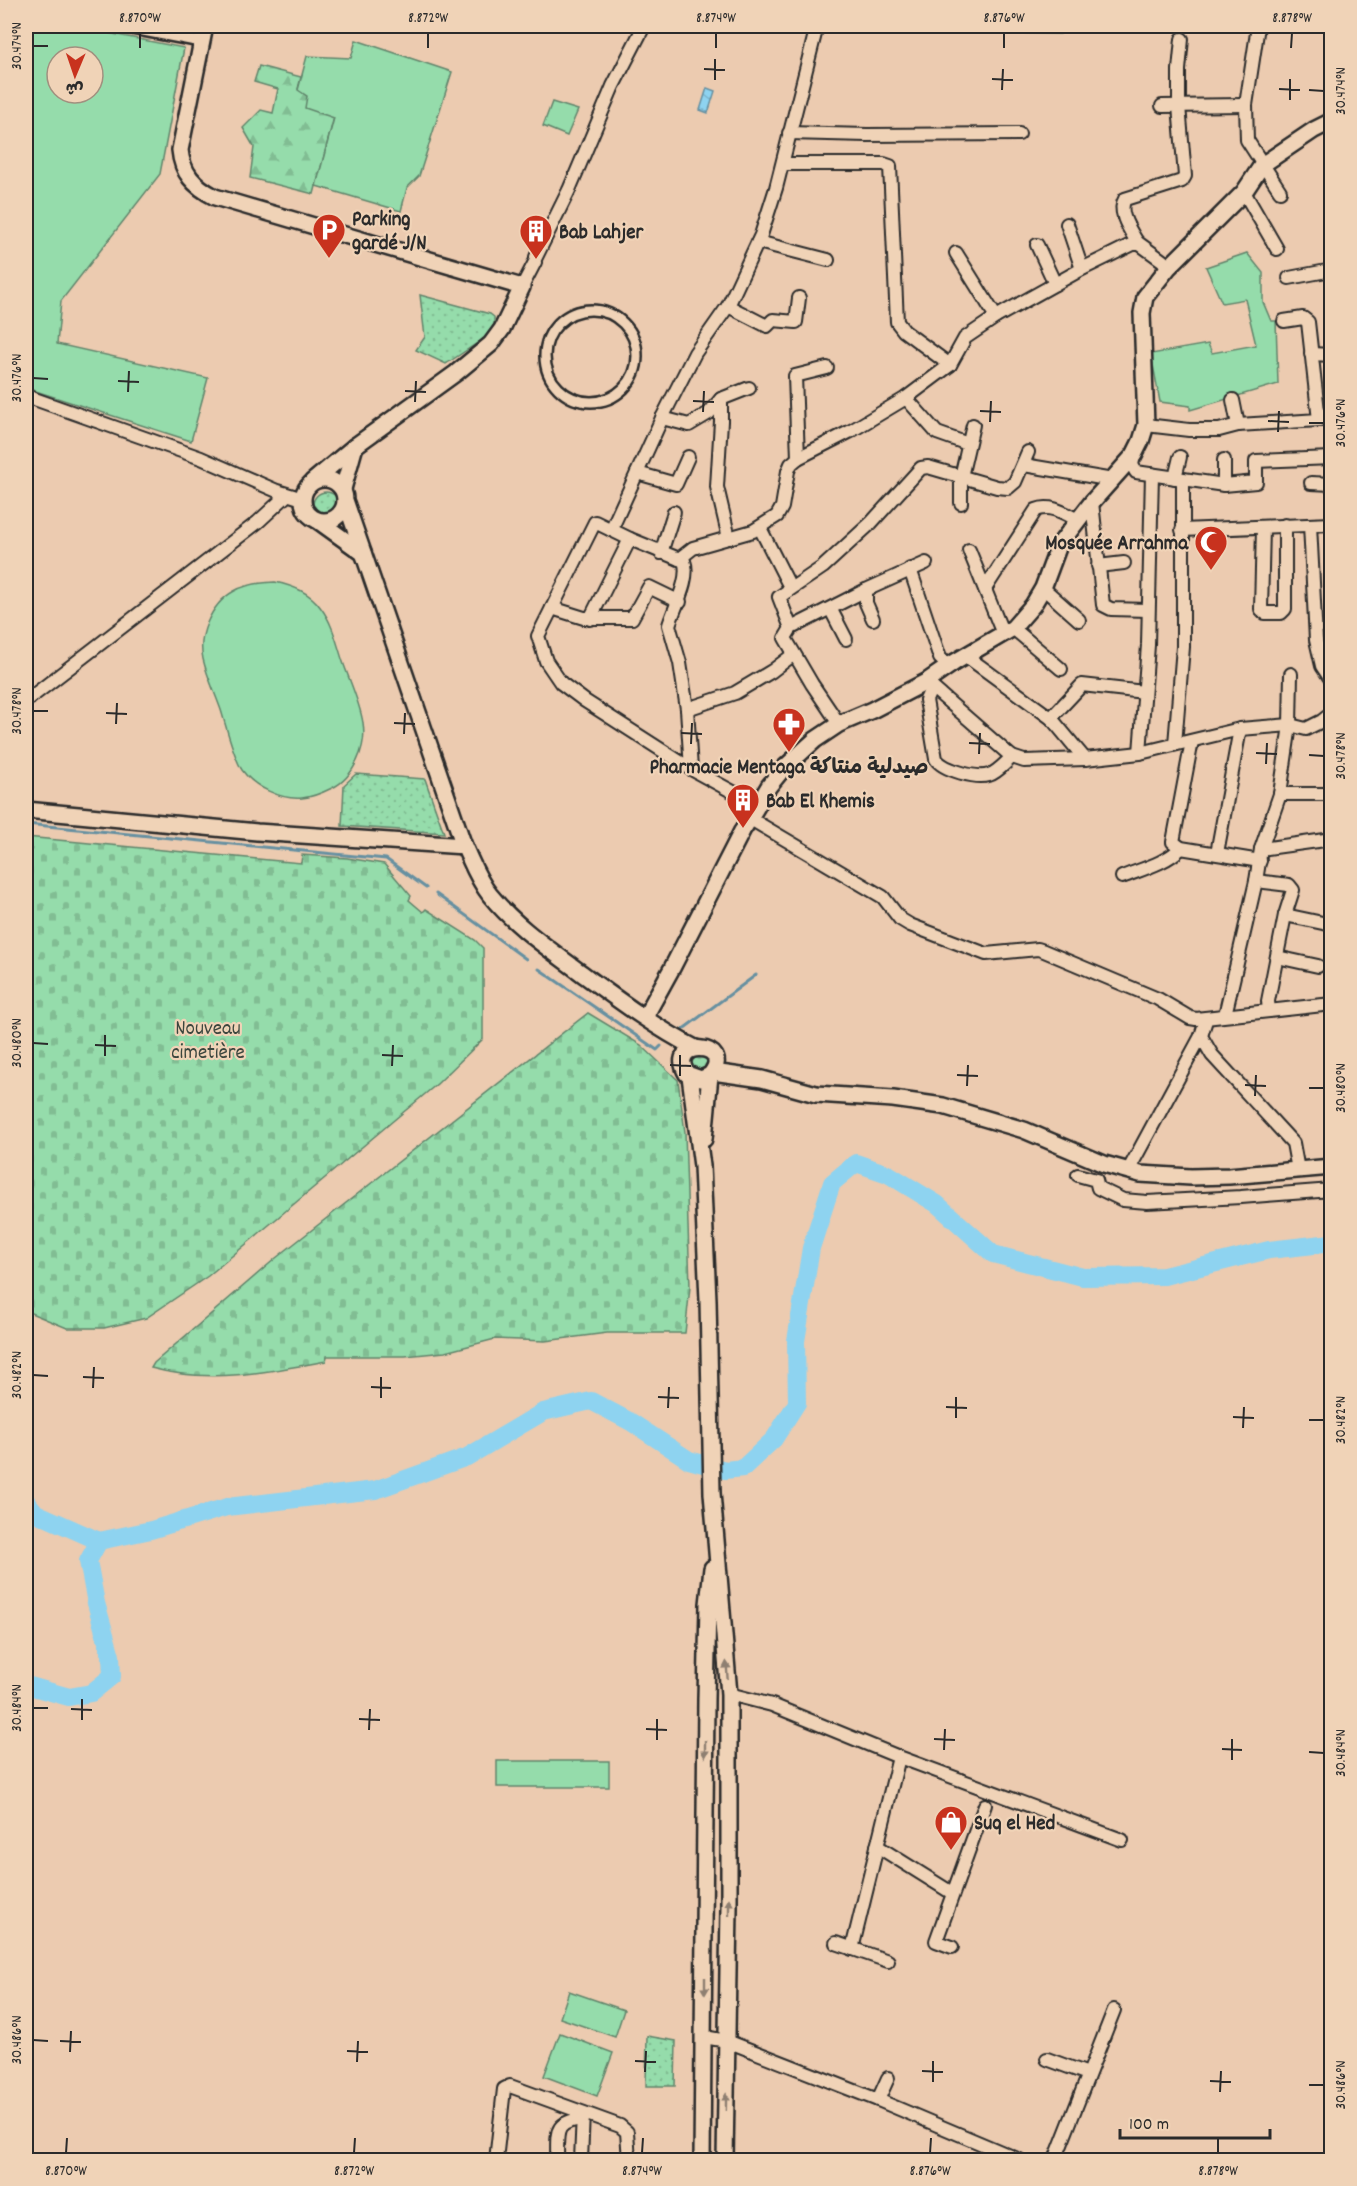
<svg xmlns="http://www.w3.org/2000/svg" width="1357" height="2186" viewBox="0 0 1357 2186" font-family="Dekko,'Playpen Sans Arabic',sans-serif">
	<defs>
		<pattern id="grass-dots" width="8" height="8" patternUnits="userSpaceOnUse" patternTransform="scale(1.5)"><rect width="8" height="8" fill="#95dcab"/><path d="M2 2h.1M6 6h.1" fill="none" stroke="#81bd93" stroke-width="1.8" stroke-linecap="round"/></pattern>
		<pattern id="forest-firs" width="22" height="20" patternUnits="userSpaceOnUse" patternTransform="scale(1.5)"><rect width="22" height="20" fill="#95dcab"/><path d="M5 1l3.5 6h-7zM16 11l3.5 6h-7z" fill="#81bd93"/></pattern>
		<pattern id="cemetery-stones" width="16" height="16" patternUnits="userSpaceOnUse" patternTransform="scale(1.5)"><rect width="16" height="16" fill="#95dcab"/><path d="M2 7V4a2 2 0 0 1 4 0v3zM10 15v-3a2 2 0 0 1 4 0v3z" fill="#81bd93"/></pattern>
		<pattern id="water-waves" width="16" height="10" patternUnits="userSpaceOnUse" patternTransform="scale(1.5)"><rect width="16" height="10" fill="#8ed3f0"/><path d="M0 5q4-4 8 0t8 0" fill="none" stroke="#7bb5ce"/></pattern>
	</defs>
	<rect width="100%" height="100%" fill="#eccbb0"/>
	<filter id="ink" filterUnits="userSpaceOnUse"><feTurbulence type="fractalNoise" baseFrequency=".0167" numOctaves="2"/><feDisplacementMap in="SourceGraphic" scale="12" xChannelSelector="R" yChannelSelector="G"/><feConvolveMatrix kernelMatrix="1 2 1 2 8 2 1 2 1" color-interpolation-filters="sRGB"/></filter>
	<g filter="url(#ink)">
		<g fill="url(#grass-dots)" stroke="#60846b" stroke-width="1.5">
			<path d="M420,295L490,314L494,317V328L489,335L446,364L416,350L425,337Z"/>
			<circle cx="326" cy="505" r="13"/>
			<path d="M356,774L425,779L444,833L342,826L344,785Z"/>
			<circle cx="700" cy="1064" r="8"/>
			<path d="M647,2036L676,2041L675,2086H646Z"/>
		</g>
		<path fill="url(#forest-firs)" stroke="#60846b" stroke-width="1.5" d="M259,66L301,77L298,89L334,117L314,194L250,178L254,147L243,128L261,110L273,113L278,89L254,82Z"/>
		<g fill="url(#cemetery-stones)" stroke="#60846b" stroke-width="1.5">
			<path d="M26,837L301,863L302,855L347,858L384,864L411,896L409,900L423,912L426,909L475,940L483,948V1039L437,1084L263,1230L208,1276L146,1318L104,1328H67L26,1311Z"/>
			<path d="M588,1013L641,1045L678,1080L685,1132L690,1287L685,1333H607L545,1341L495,1339L445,1352L405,1356H327L326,1361C269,1372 209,1384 151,1368L154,1363L276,1258Z"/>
		</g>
		<g fill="#95dcab" stroke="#60846b" stroke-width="1.5" fill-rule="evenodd">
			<path d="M26,26H72L184,48L160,174L61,301L57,344L208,378L191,441L26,388ZM57,57H93V93H57Z"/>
			<path d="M928,26H1000V30L997,32L921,30Z"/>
			<path d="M1006,26H1062L1064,31L1060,34L1006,33Z"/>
			<path d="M356,40L452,72L419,176L407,188L401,211L316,186L334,118L305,108L307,96L298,90L307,56L351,58Z"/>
			<path d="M552,102L578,110L567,136L543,126Z"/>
			<path d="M1247,253L1263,273V302L1271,321H1276L1278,384L1190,410V406L1160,402L1151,354L1208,344L1212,353L1256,345L1245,299L1222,303L1206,267Z"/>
			<path d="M275,582C293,586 310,592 321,608C333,624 337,644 343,662C350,682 360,703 363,723C367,746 354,778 332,788C322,793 312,797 302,798C281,800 254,787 242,770C234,758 226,726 221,710C215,693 207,676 203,659C200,646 202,635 207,623C220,592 243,583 275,582Z"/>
			<rect x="497" y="1761" width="112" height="26"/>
			<path d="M569,1991L624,2010L615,2037L560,2018Z"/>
			<path d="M560,2033L613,2053L597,2096L544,2076Z"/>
		</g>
		<g fill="url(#water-waves)" stroke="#6690a1" stroke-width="1.5">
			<path d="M138,26H180L178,34Z"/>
			<path d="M707,88L715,91L708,113L700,110Z"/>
		</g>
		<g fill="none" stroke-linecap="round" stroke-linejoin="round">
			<g stroke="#6690a1" stroke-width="3">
				<path d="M26,824L386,859L426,888"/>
				<path d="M436,894L526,959"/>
				<path d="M539,969L657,1050L661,1046"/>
				<path d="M678,1033L756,975"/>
			</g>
			<g stroke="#8ed3f0" stroke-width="18">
				<path d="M26,1501L36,1513L99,1541L151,1530L227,1507L375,1490L467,1457L543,1412L591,1401L631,1422L689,1460L725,1470L743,1468L774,1439L797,1403L796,1341L811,1248L832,1183L856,1163L888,1174L937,1204L993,1254L1083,1277L1164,1276L1269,1250L1332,1243"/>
				<path d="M26,1685L69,1697L91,1693L112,1676L111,1656L96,1603L88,1561L99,1541"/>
			</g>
			<defs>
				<g id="pedestrian">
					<path d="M117,26L201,42"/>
					<circle cx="591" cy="356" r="46"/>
				</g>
				<g id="minor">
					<path d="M1258,26L1246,105L1247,140L1280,191"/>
					<path d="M1162,106L1246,105"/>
					<path d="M789,133L867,135L1019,134"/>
					<path d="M783,164H884L890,166L897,322L904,331L950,365"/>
					<path d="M1244,192L1277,249"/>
					<path d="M1067,224L1082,269"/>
					<path d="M758,242L828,260"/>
					<path d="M1137,242C1130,230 1117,212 1125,199L1182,181L1185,176L1179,106V70L1182,39"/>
					<path d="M1037,245L1055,284"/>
					<path d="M956,253L996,317"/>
					<path d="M536,257L569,190L613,86L644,26"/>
					<path d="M1289,278L1332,270"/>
					<path d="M522,287L535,262"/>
					<path d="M728,306L767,326L773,320L796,322L799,298"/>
					<path d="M1311,354L1332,355"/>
					<path d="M26,396L201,458L277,491L303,499"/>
					<path d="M906,398L937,433L968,444"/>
					<path d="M721,399V421L717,487L729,538"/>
					<path d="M1233,400L1238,425"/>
					<path d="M662,418L689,425L709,413L721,399L749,388"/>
					<path d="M1146,425L1189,430H1219L1238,425L1319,420L1308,322L1303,318L1284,321"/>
					<path d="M1134,455L1132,465L1136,472L1224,485L1256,482V461L1332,458"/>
					<path d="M798,458L795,376L827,368"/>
					<path d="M1024,465L1113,480"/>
					<path d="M637,473L676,484L688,457"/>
					<path d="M1175,478L1180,457"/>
					<path d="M1311,483L1332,484"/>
					<path d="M1224,485V460"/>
					<path d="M1092,502L1103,605L1111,609L1148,610"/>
					<path d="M961,503V477L973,425"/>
					<path d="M1310,525L1316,640L1322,666L1332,681"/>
					<path d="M760,528L790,587"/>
					<path d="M1263,528L1261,609L1265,613H1281L1285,609V525"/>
					<path d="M611,530L662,418L695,353L728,306L761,235L776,188L817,26"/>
					<path d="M1182,530L1332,524"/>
					<path d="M969,550L1003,634"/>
					<path d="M661,553L674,512"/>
					<path d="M679,559L693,548L753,531L777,516L782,507L788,471L791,464L798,458L851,431L906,398L950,365L965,338L996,317L1082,269L1137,242L1163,261L1168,268"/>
					<path d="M1098,566L1124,563"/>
					<path d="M910,569L940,658L948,666"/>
					<path d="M1043,588L1079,620"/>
					<path d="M985,589L1036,510C1051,504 1064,513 1078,520"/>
					<path d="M866,590V603L873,619"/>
					<path d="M552,608L584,618H632L649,587L680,602"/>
					<path d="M831,610L846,639"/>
					<path d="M590,619L630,539"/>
					<path d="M791,628L779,597L823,567L871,523L921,468L928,467L997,487L1008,488L1015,482L1028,452"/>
					<path d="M1013,628L1061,669"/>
					<path d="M966,656L1051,718L1085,759"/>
					<path d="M926,682L1012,757L1024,761L1085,759L1140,753L1240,729L1290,725L1306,729L1322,721L1332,713"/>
					<path d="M932,687L926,700L936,759C943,770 977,779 989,775C998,772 1005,763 1012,757"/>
					<path d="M26,701L258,522L287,495"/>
					<path d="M687,709L735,693L772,671L794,654"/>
					<path d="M1051,718L1082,685L1144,692"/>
					<path d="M839,724L812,684L785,638L791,628L866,590L926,563"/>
					<path d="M1192,741L1173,842L1181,848L1260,861"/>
					<path d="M1175,744L1183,647V479"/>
					<path d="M1140,753L1148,645L1152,474"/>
					<path d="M691,769L585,701L561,683L546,661L538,636L595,522L630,539L684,561C691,578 674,608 669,625L680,663L687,709L691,769L757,805"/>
					<path d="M1280,794H1332"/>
					<path d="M749,818L883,897L900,919L910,925L986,954L1038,949L1044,951L1158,999L1190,1018L1196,1019L1332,1004"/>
					<path d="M1261,849L1332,839"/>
					<path d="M1217,853L1240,729"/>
					<path d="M1122,877C1142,869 1166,863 1181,848"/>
					<path d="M1256,881L1289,885L1293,890L1285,915L1268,1001L1269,1011"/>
					<path d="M1285,915L1332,925"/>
					<path d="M1277,957L1318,966"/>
					<path d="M1225,1015L1256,881L1261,849L1280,794L1290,725L1291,674"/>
					<path d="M1206,1020L1201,1036L1212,1055L1293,1143L1298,1170"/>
					<path d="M1128,1171L1201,1036"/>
					<path d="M1078,1175L1096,1180L1098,1188L1123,1200L1147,1202L1241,1197L1332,1190"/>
					<path d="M729,1694L772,1705L899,1757L1122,1840"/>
					<path d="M877,1846L952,1893"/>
					<path d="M836,1943L888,1961"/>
					<path d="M952,1947L936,1941L985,1805"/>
					<path d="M852,1949L899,1757"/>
					<path d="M704,2037L727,2041L878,2100L1020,2160"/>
					<path d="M1047,2059L1088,2074"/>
					<path d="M878,2100L888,2078"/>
					<path d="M496,2160L504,2089L510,2086L620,2126L627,2132L629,2160"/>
					<path d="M557,2160C558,2134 552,2122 583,2119"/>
					<path d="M581,2160L583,2113"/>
					<path d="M1055,2160L1114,2010"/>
				</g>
				<g id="tertiary">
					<path d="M205,26L180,150C182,173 194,186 215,197L522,287L502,329L491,344L456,373L355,446L312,482"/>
					<circle cx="324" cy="500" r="21"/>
					<path d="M343,489L355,446"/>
					<path d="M346,503L464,846C472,863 478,880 490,895C515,926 548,948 580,972C617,999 654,1027 695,1048"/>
					<path d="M317,520L363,553"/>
					<path d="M26,810L257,832L464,846"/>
					<path d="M744,828L769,786L782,770L815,740L839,724L872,710L926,682L955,662L1013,628L1033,605L1043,588L1059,545L1092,502L1134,455L1141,441L1146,425L1142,313L1145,297L1168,268L1244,192L1262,165L1314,130L1332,121"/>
					<path d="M645,1017L672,968L742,831"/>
					<path d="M713,1072L762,1079L816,1094L893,1099L943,1106L1024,1130L1104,1164L1140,1174L1191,1177L1229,1176L1332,1167"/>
					<path d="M690,1076L702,1166L708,1300L712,1493L729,1694V1908L725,2160"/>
					<path d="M704,1139L710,1075C737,1042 665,1038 687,1074L701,1079L710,1075"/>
					<path d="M702,2160L706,1699L708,1604L712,1568"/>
				</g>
			</defs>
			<use href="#pedestrian" stroke="#2b2b2b" stroke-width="14"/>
			<use href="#minor" stroke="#2b2b2b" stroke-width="16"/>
			<use href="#tertiary" stroke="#2b2b2b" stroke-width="20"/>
			<use href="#pedestrian" stroke="#f0d3b7" stroke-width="9"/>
			<use href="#minor" stroke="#f0d3b7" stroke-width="12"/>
			<use href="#tertiary" stroke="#f0d3b7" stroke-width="15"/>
		</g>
		<defs><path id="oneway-solid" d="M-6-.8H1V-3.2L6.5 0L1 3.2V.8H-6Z" transform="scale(1.5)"/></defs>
		<g fill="#8e7f71">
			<use href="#oneway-solid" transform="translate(727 1670) rotate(-94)"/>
			<use href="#oneway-solid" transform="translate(705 1749) rotate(90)"/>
			<use href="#oneway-solid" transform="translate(729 1907) rotate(-90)"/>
			<use href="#oneway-solid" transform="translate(705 1986) rotate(90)"/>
			<use href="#oneway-solid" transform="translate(726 2102) rotate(-89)"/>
		</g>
	</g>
	<path fill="none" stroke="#2b2b2b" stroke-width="2" d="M33,46H48M140,48V33M428,48V33M716,48V33M1004,48V33M1291,48L1292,33M704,69L725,70M992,79L1013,80M715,80V59M1279,89L1300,90M1002,90L1003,69M1309,90L1324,91M1290,100V79M33,378L48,379M118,381L139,382M405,391L426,392M128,392L129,371M693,401L714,402M415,402L416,381M980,411L1001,412M703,412L704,391M1268,421L1289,422M990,422L991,401M1309,423H1324M1278,432L1279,411M33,711H48M106,713L127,714M394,723L415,724M116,724L117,703M681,733L702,734M404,734L405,713M969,743L990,744M691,744L692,723M1256,753L1277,754M979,754L980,733M1309,755L1324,756M1266,764L1267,743M33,1043L48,1044M95,1045L116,1046M382,1055L403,1056M105,1056V1035M670,1065L691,1066M392,1066L393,1045M957,1075L978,1076M680,1076V1055M1245,1085L1266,1086M967,1086L968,1065M1309,1088H1324M1255,1096L1256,1075M33,1375L48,1376M83,1377L104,1378M371,1387L391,1388M93,1388L94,1367M658,1397L679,1398M381,1398V1377M946,1407L967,1408M668,1408L669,1387M1233,1417L1254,1418M956,1418V1397M1309,1420H1324M1243,1428L1244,1407M33,1708H48M71,1709L92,1710M359,1719L380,1720M82,1720V1699M646,1729L667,1730M369,1730L370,1709M934,1739L955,1740M657,1740V1719M1222,1749L1242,1750M944,1750L945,1729M1309,1752L1324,1753M1232,1760V1739M33,2040L48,2041M60,2041L81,2042M347,2051L368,2052M70,2052L71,2031M635,2061L656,2062M357,2062L358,2041M922,2071L943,2072M645,2072L646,2051M1210,2081L1231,2082M933,2082V2061M1309,2085H1324M1220,2092L1221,2071M66,2153L67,2138M354,2153L355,2138M642,2153L643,2138M930,2153L931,2138M1218,2153V2138"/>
	<defs>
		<symbol id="parking-pin" viewBox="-11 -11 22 30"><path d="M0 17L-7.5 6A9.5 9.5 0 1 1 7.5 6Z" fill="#c8321e" stroke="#f0d3b7"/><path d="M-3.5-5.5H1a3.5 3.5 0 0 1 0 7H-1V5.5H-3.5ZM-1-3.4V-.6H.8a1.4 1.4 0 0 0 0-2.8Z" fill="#fff"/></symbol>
		<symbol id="building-pin" viewBox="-11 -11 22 30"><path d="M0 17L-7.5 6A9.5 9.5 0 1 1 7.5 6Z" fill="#c8321e" stroke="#f0d3b7"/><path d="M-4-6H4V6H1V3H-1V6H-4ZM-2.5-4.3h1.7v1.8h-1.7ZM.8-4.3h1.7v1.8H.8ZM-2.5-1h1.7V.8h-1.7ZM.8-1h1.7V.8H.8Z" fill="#fff"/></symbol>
		<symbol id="mosque-pin" viewBox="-11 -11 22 30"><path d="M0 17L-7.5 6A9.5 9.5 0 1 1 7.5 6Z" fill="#c8321e" stroke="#f0d3b7"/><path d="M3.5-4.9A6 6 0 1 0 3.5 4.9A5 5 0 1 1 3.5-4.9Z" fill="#fff"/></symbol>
		<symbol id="pharmacy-pin" viewBox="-11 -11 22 30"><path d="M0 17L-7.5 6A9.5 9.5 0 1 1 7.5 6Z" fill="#c8321e" stroke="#f0d3b7"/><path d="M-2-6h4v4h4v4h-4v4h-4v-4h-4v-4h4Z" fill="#fff"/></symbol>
		<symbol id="shop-pin" viewBox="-11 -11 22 30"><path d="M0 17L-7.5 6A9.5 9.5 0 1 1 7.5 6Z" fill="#c8321e" stroke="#f0d3b7"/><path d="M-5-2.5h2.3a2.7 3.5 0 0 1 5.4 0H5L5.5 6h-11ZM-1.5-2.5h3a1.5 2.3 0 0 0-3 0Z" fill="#fff"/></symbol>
	</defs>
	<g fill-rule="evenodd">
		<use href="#parking-pin" x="310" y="211" width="38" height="52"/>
		<use href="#building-pin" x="517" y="212" width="38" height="52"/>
		<use href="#mosque-pin" x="1192" y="523" width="38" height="52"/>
		<use href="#pharmacy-pin" x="770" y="705" width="38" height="52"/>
		<use href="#building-pin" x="724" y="781" width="38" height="52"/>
		<use href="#shop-pin" x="932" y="1803" width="38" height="52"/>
	</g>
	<g text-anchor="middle" stroke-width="4.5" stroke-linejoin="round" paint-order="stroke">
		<g font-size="21" font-weight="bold" fill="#2b2b2b" stroke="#f0d3b7" text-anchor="start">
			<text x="352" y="225">Parking<tspan x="352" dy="24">gardé J/N</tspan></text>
			<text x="559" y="238">Bab Lahjer</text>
			<text x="1188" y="549" text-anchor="end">Mosquée Arrahma</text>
			<text x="789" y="773" text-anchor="middle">Pharmacie Mentaga صيدلية منتاكة</text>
			<text x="766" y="807">Bab El Khemis</text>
			<text x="974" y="1829">Suq el Hed</text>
		</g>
		<g font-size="21" fill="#3b463e" stroke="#f0d3b7">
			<text x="208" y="1034">Nouveau<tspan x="208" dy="24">cimetière</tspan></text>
		</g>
	</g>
	<rect width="1357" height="2186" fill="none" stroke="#f0d3b7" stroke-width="66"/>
	<g transform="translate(75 75) rotate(182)"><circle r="28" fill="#f0d3b7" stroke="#a1907f" stroke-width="1.5"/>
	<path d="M0-4.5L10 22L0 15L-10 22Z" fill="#c8321e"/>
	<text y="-9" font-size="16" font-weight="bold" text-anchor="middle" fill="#2b2b2b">ش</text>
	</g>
	<path d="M1120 2129v9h150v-9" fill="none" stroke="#2b2b2b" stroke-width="3"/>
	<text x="1129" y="2129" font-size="18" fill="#2b2b2b" stroke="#f0d3b7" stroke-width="4.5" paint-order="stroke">100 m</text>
	<rect x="33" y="33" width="1291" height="2120" fill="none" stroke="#2b2b2b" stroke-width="2"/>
	<g font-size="15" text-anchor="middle" fill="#2b2b2b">
		<text x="140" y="22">8.870°W</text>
		<text x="428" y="22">8.872°W</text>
		<text x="716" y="22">8.874°W</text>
		<text x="1004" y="22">8.876°W</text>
		<text x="1292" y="22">8.878°W</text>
		<text transform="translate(16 46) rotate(-90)" y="5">30.474°N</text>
		<text transform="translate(1340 91) rotate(-90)" y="5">30.474°N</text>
		<text transform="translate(16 378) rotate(-90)" y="5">30.476°N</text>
		<text transform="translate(1340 423) rotate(-90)" y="5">30.476°N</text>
		<text transform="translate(16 711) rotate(-90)" y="5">30.478°N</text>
		<text transform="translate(1340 756) rotate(-90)" y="5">30.478°N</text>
		<text transform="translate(16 1043) rotate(-90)" y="5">30.480°N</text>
		<text transform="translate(1340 1088) rotate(-90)" y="5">30.480°N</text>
		<text transform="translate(16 1375) rotate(-90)" y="5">30.482°N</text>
		<text transform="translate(1340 1420) rotate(-90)" y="5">30.482°N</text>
		<text transform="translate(16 1708) rotate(-90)" y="5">30.484°N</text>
		<text transform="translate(1340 1753) rotate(-90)" y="5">30.484°N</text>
		<text transform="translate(16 2040) rotate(-90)" y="5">30.486°N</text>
		<text transform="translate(1340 2085) rotate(-90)" y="5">30.486°N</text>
		<text x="66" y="2175">8.870°W</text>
		<text x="354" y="2175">8.872°W</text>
		<text x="642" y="2175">8.874°W</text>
		<text x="930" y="2175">8.876°W</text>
		<text x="1218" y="2175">8.878°W</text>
	</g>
</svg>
